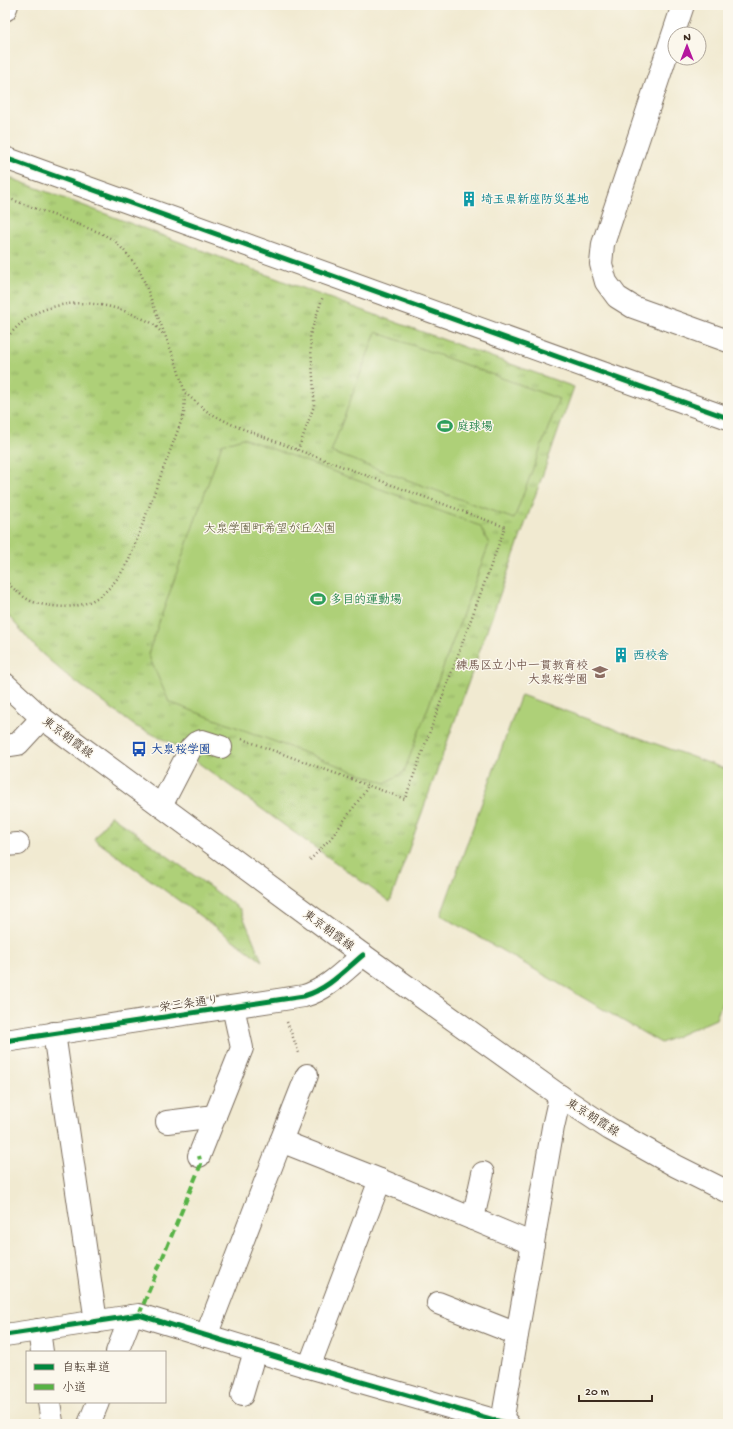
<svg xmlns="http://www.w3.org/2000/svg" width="733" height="1429" viewBox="0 0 733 1429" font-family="'Gochi Hand','Klee One',sans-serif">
	<defs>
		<pattern id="grass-tufts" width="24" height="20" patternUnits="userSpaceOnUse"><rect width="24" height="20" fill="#aed078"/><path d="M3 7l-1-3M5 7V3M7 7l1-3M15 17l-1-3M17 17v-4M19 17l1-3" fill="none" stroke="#8fa962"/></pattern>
	</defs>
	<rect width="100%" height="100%" fill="#fbf7ec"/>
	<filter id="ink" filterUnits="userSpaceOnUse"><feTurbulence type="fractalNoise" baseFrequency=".025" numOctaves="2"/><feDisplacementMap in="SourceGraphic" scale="8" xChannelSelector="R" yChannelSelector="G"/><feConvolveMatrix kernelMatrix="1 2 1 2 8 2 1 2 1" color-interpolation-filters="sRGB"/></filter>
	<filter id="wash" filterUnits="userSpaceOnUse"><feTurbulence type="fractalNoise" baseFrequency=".012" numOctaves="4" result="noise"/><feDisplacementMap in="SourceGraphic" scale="16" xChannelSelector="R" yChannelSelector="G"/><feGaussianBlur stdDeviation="0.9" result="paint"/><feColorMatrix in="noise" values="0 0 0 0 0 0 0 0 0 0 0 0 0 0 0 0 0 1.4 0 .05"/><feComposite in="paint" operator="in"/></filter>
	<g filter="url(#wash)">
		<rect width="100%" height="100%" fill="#f1ead1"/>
		<g fill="url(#grass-tufts)" stroke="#747d4b">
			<path d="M5,176L315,293L574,387L390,902L171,743L135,726L64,673L40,652L5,612Z"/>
			<path d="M111,815L240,909L262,961L94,839Z"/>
		</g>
		<g fill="#aed078" stroke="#747d4b">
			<path d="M376,332L559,399L514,519L331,452Z"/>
			<path d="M243,438L480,526L489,544L404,772L385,783L169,702L148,654L222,444Z"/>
			<path d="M521,695L728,770V985L716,1019L661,1043L441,915Z"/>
		</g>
	</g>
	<g filter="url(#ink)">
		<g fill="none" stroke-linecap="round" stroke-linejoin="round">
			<defs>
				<g id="minor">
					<path d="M683,5L603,244L601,264L606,282L617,297L633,307L728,341"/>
					<path d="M5,158L728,418"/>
					<path d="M5,746L18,744L42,718"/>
					<path d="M161,806L191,748L196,743L202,741L221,747"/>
					<path d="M5,845L18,844"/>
					<path d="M54,1033L96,1322"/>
					<path d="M5,1041L304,996C328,989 345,970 363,955"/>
					<path d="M167,1122L215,1116"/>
					<path d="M281,1141L307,1075"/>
					<path d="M199,1156L242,1048L233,1007"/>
					<path d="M473,1219L483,1173"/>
					<path d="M438,1303L517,1334"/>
					<path d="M39,1330L42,1352"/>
					<path d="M5,1335L139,1315L309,1367L508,1424"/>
					<path d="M206,1336L281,1141L380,1180L533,1244"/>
					<path d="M117,1352L131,1316"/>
					<path d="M309,1367L380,1180"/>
					<path d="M242,1395L255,1351"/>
					<path d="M49,1402L52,1422"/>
					<path d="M502,1422L553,1127L560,1096"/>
					<path d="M89,1424L98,1402"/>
				</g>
				<g id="major">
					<path d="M5,10L7,5"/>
					<path d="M5,684L42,718L363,955L560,1096L610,1129L676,1166L728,1192"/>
				</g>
			</defs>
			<use href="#minor" stroke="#7b6d5d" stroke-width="24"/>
			<use href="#major" stroke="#7b6d5d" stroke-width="24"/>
			<g stroke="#7b6d5d" stroke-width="2.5" stroke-dasharray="1 3" stroke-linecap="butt">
				<path d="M5,197L101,233L115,241L128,255L140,271L176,363L185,393L208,412L233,425L298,450"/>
				<path d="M5,340C15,328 28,315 43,310C75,298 109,303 139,317C143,319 149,321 153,324C157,327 160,331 164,335"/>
				<path d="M5,581C13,588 20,595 29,600C36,604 46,605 53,606C91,611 112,591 129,560L184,414L185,394"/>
				<path d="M242,739L405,799L505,527L298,450L314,406V392L310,335L323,296"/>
				<path d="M310,860L332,837L364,793L368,785"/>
				<path d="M287,1022L299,1053"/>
			</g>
			<use href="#minor" stroke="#fff" stroke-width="22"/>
			<use href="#major" stroke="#fff" stroke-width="22"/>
			<path stroke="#57b245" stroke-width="4" stroke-dasharray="8 4" stroke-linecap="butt" d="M139,1315L201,1164L199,1156"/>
			<defs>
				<g id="cycleway">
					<path d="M5,158L728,418"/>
					<path d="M5,1041L304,996C328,989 345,970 363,955"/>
					<path d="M5,1335L139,1315L309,1367L508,1424"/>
				</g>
			</defs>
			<use href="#cycleway" stroke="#fbf7ec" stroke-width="8"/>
			<use href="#cycleway" stroke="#00873e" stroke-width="5"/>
		</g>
	</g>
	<defs>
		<symbol id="building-bare" viewBox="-9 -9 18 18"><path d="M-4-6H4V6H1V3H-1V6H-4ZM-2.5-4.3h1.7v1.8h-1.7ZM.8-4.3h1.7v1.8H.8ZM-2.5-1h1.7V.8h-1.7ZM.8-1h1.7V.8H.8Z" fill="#0f9aa8" stroke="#fbf7ec" stroke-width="2.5" paint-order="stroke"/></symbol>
		<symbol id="stadium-bare" viewBox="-9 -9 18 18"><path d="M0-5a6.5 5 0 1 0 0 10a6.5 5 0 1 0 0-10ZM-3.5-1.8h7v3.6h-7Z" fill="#2e9e5b" stroke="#fbf7ec" stroke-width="2.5" paint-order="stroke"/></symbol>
		<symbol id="school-bare" viewBox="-9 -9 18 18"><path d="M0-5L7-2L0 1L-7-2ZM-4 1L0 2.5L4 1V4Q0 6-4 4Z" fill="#8d6e63" stroke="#fbf7ec" stroke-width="2.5" paint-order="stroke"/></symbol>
		<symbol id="bus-bare" viewBox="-9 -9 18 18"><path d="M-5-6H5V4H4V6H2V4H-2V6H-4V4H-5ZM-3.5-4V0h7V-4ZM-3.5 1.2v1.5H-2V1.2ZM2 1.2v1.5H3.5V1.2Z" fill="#1a4fb4" stroke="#fbf7ec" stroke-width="2.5" paint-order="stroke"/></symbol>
	</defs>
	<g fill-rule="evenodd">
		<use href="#building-bare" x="458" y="188" width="22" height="22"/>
		<use href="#stadium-bare" x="434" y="415" width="22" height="22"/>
		<use href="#stadium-bare" x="307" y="588" width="22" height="22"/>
		<use href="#building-bare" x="610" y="644" width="22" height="22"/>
		<use href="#school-bare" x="589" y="661" width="22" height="22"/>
		<use href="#bus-bare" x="128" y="738" width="22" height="22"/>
	</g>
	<g text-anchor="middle" stroke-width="3" stroke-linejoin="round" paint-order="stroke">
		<g font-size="12" font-weight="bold" fill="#0d838f" stroke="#fbf7ec" text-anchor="start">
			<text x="481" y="203">埼玉県新座防災基地</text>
			<text x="633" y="659">西校舎</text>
		</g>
		<g font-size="12" font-weight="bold" fill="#27864d" stroke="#fbf7ec" text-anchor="start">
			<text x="457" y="430">庭球場</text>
			<text x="330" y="603">多目的運動場</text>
		</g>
		<g font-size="12" fill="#585434" stroke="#fbf7ec">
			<text x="270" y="532">大泉学園町希望が丘公園</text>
		</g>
		<g font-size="12" font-weight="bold" fill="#785e54" stroke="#fbf7ec" text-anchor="end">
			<text x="588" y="669">練馬区立小中一貫教育校<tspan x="588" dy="14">大泉桜学園</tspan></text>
		</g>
		<g font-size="12" fill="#3b2a1e" stroke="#fbf7ec">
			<text transform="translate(68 737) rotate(37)" y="4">東京朝霞線</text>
			<text transform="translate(329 930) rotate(36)" y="4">東京朝霞線</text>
			<text transform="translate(189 1003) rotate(-8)" y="4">栄三条通り</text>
			<text transform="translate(593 1117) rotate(32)" y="4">東京朝霞線</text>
		</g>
		<g font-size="12" font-weight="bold" fill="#164399" stroke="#fbf7ec" text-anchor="start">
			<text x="151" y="753">大泉桜学園</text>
		</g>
	</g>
	<rect width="733" height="1429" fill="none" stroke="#fbf7ec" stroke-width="20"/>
	<rect x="26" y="1351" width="140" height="52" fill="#fbf7ec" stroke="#aea59a"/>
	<rect x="34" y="1364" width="20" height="6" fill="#00873e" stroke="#aea59a"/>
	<text x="62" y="1371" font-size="12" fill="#3b2a1e">自転車道</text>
	<rect x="34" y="1384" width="20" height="6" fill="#57b245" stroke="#aea59a"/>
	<text x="62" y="1391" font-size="12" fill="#3b2a1e">小道</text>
	<g transform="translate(687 46)"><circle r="19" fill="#fbf7ec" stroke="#aea59a"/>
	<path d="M0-3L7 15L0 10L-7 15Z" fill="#b5179e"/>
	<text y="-6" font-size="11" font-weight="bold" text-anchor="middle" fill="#3b2a1e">N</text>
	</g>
	<path d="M579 1395v6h73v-6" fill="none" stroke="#3b2a1e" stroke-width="2"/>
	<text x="585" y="1395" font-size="12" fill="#3b2a1e" stroke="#fbf7ec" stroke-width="3" paint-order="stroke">20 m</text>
</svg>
